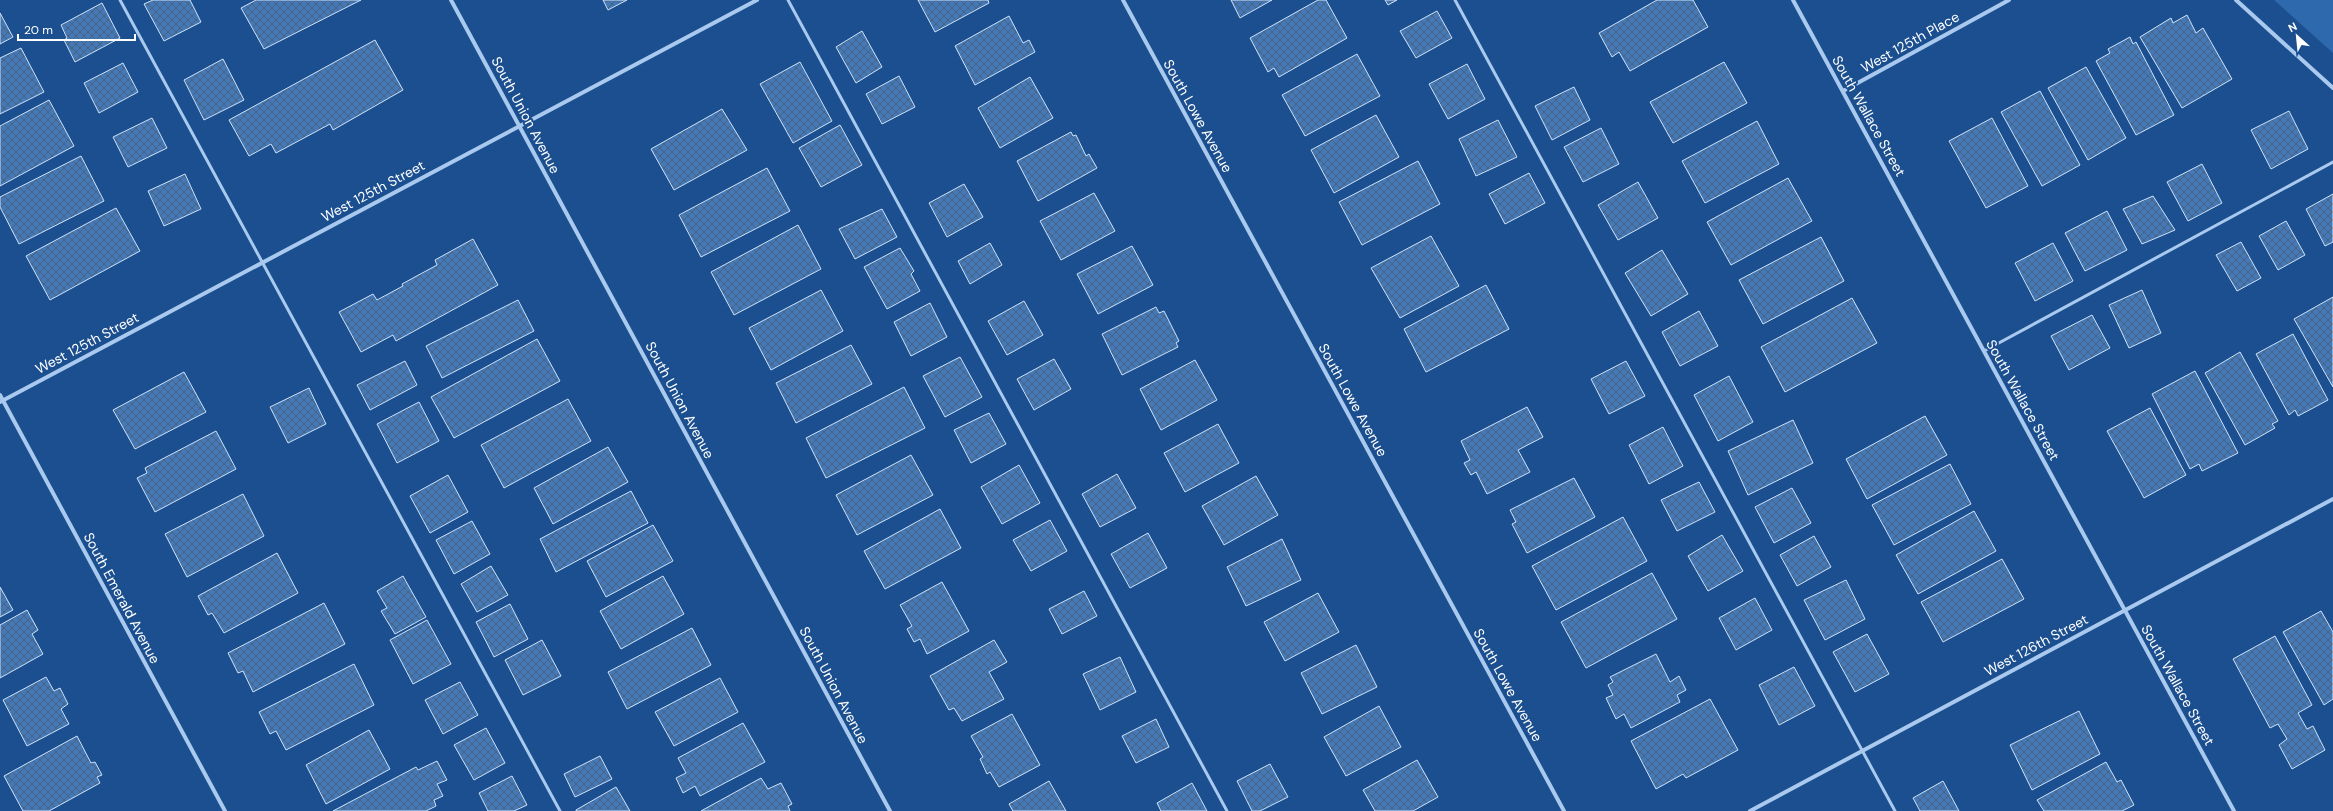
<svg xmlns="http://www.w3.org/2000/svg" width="2333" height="811" viewBox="0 0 2333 811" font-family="'DM Sans',sans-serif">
	<defs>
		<pattern id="building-cross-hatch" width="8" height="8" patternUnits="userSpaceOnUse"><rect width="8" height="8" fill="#4478b7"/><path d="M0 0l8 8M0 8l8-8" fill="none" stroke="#486282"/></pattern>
	</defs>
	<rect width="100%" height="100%" fill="#1b4f8f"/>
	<path fill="#2e69ad" d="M2274,0H2333V53Z"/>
	<g fill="url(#building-cross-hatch)" stroke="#cfe3fa">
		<path d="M153,0H190L201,22L164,41L144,4Z"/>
		<path d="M256,0H361L264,49L241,8Z"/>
		<path d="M603,0H627L608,10Z"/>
		<path d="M918,0H988L989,3L935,32Z"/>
		<path d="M1231,0H1272L1240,18Z"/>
		<path d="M1318,0H1326L1347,38L1279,77L1274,68L1268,72L1250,38Z"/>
		<path d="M1385,0H1397L1388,5Z"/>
		<path d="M1657,0H1693L1708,27L1630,71L1619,52L1612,57L1599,33Z"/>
		<path d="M102,3L120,38L75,62L64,40L67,38L61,25Z"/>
		<path d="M1437,11L1452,38L1416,58L1400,31Z"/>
		<path d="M0,13L13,37L0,44Z"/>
		<path d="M2187,15L2196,33L2203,28L2232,79L2182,108L2140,37L2171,18L2173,23Z"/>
		<path d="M1009,16L1023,43L1029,40L1035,52L975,85L955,46Z"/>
		<path d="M862,31L882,67L856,83L836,47Z"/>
		<path d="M2130,37L2133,44L2136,42L2174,115L2136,135L2096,61L2110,53L2108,49Z"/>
		<path d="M375,40L403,90L333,130L330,124L276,153L271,144L249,156L229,120Z"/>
		<path d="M21,48L44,92L0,114V58Z"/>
		<path d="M1357,54L1380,96L1305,136L1282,95Z"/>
		<path d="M223,59L244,100L204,120L184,80Z"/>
		<path d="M800,62L832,121L793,143L760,84Z"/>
		<path d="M1724,62L1747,103L1673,143L1650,102Z"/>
		<path d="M123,63L138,92L99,113L84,83Z"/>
		<path d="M1467,64L1485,99L1448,119L1429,84Z"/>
		<path d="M2086,67L2126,138L2088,160L2048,88Z"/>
		<path d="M899,76L915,107L882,124L866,94Z"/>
		<path d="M1030,77L1053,118L1000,148L978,108Z"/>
		<path d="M1574,87L1590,120L1552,140L1535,106Z"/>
		<path d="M2040,91L2080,165L2042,186L2001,112Z"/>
		<path d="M49,100L74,146L0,186V126Z"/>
		<path d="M722,109L747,150L674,190L651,149Z"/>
		<path d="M2289,111L2308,149L2271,169L2251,130Z"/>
		<path d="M1376,115L1399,157L1334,193L1311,150Z"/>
		<path d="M152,118L167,148L128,167L113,137Z"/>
		<path d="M1992,118L2028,186L1986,208L1949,141Z"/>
		<path d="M1498,120L1517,157L1476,176L1459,139Z"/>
		<path d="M1757,121L1779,164L1705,203L1682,161Z"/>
		<path d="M840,125L862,165L821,187L799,148Z"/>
		<path d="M1601,128L1619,164L1583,182L1564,147Z"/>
		<path d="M1071,132L1073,136L1076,135L1086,156L1089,154L1097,168L1038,201L1017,161Z"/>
		<path d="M81,156L104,201L19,244L0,207V197Z"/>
		<path d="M1418,161L1440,204L1362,245L1339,202Z"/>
		<path d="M2202,164L2222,203L2188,221L2167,182Z"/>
		<path d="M767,168L790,211L701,257L679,215Z"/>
		<path d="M1529,173L1545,203L1505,224L1489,194Z"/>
		<path d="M185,174L201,209L164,226L148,191Z"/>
		<path d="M1788,178L1812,221L1731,265L1707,222Z"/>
		<path d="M1638,182L1658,218L1618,240L1598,205Z"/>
		<path d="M964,184L983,217L947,237L929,203Z"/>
		<path d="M1094,193L1115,231L1061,260L1040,221Z"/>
		<path d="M2333,194V242L2325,246L2306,209Z"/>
		<path d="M2153,196L2175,230L2142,244L2123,209Z"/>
		<path d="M116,208L140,251L50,300L26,256Z"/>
		<path d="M882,209L897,237L855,259L839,229Z"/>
		<path d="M2107,211L2127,250L2085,271L2065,233Z"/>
		<path d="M2286,221L2305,255L2278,270L2259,236Z"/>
		<path d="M798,225L821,269L734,315L711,272Z"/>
		<path d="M1431,236L1459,286L1400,318L1371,268Z"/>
		<path d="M1821,237L1844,281L1763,324L1739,280Z"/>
		<path d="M473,239L498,285L396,341L393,335L361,352L339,312L373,294L377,300L403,286L402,284L437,265L435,260Z"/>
		<path d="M2241,242L2261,278L2237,291L2216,255Z"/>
		<path d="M990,243L1002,265L970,284L958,261Z"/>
		<path d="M2053,243L2073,281L2035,301L2015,263Z"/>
		<path d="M1132,246L1153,285L1098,314L1077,274Z"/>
		<path d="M900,248L914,271L911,274L920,291L887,309L864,267Z"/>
		<path d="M1662,250L1688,294L1651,316L1625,273Z"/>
		<path d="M1486,285L1509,329L1426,372L1404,329Z"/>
		<path d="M821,290L843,331L771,370L749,328Z"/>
		<path d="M2142,290L2161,333L2129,348L2109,305Z"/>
		<path d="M2333,297V387L2294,319Z"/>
		<path d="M1852,298L1877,343L1785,392L1761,347Z"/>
		<path d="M518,300L534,331L442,378L426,346Z"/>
		<path d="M1024,301L1043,335L1007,355L988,321Z"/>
		<path d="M930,303L947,337L911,356L894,322Z"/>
		<path d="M1156,307L1159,313L1164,311L1179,341L1176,343L1178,347L1122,375L1102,334Z"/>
		<path d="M1699,311L1718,346L1680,366L1662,332Z"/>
		<path d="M2092,315L2110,348L2069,370L2051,336Z"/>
		<path d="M2293,334L2328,400L2298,416L2295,410L2289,415L2256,354Z"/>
		<path d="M537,339L560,381L454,438L431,397Z"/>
		<path d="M851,345L872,384L796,423L776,383Z"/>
		<path d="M2240,352L2278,421L2272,424L2275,428L2245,445L2205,373Z"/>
		<path d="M960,357L982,397L945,417L923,376Z"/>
		<path d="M1054,359L1071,389L1034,410L1017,379Z"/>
		<path d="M1195,360L1217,400L1161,430L1140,389Z"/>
		<path d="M405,361L417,385L370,410L357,385Z"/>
		<path d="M1626,361L1645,396L1609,414L1591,379Z"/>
		<path d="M2195,371L2238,453L2202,471L2199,464L2190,469L2152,394Z"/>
		<path d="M184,372L206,412L135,449L113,410Z"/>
		<path d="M1729,376L1753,422L1718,441L1694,395Z"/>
		<path d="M904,387L925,428L826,478L806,438Z"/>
		<path d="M309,388L326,424L288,443L270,407Z"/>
		<path d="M568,399L591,441L504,488L481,445Z"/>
		<path d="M419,402L439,441L397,463L377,424Z"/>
		<path d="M1527,407L1543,437L1518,450L1530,472L1487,494L1476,472L1471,475L1464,463L1470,460L1461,441Z"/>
		<path d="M2150,408L2186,475L2144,498L2107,431Z"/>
		<path d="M989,413L1006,444L971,463L954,430Z"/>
		<path d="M1925,416L1947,455L1867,499L1846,459Z"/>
		<path d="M1793,420L1813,463L1748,495L1728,451Z"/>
		<path d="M1218,424L1239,463L1185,492L1164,453Z"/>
		<path d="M1663,427L1683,466L1649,484L1629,445Z"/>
		<path d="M216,431L236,469L155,512L137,478L147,473L145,468Z"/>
		<path d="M608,447L628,482L553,524L534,488Z"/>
		<path d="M911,455L933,495L857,535L836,495Z"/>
		<path d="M1950,464L1971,504L1894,545L1872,505Z"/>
		<path d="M1019,465L1040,503L1002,524L981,487Z"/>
		<path d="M1117,474L1136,508L1100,527L1082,494Z"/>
		<path d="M448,475L468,512L430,533L410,496Z"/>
		<path d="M1256,476L1278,515L1224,545L1202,506Z"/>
		<path d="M1574,478L1595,517L1527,553L1512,524L1516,522L1510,510Z"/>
		<path d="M1699,482L1715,512L1677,531L1661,500Z"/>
		<path d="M1792,488L1811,523L1774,543L1755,507Z"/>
		<path d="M631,491L648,523L556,572L540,539Z"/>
		<path d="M243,494L264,536L187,577L165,534Z"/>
		<path d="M940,509L961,548L885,589L864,551Z"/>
		<path d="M1974,511L1996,551L1918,594L1896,555Z"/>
		<path d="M1623,517L1647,561L1556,610L1532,566Z"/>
		<path d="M1050,520L1067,551L1031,571L1013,540Z"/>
		<path d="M472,521L490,554L454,574L436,540Z"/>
		<path d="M653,525L673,561L606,597L587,561Z"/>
		<path d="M1148,533L1167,568L1130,588L1111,554Z"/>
		<path d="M1722,535L1743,571L1708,591L1688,556Z"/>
		<path d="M1814,536L1831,567L1797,586L1780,555Z"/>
		<path d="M1282,539L1301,580L1246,606L1227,567Z"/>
		<path d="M277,553L298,593L224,633L212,613L208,615L198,596Z"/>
		<path d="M2002,559L2024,599L1943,642L1921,602Z"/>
		<path d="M491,566L508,595L477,612L461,584Z"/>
		<path d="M1652,573L1677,619L1586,668L1561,622Z"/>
		<path d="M403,576L426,617L395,634L381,611L387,608L377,591Z"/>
		<path d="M663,576L684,614L621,649L600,611Z"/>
		<path d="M1846,580L1865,619L1825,640L1804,600Z"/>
		<path d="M942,582L969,631L927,654L920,639L914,642L907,629L912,626L900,605Z"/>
		<path d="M0,587L13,610L0,617Z"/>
		<path d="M1084,591L1097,616L1062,634L1049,609Z"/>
		<path d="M1318,593L1339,632L1285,661L1264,622Z"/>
		<path d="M1755,598L1772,630L1736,650L1719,618Z"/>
		<path d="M324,603L345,644L253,692L243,671L238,673L228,653Z"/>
		<path d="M510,604L528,639L494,657L476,622Z"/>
		<path d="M27,610L38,630L32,634L43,654L0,678V625Z"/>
		<path d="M2321,611L2333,632V699L2324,705L2283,632Z"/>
		<path d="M427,620L451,664L413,684L390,640Z"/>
		<path d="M692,628L711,665L627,709L608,672Z"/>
		<path d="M1867,634L1889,674L1855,692L1833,652Z"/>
		<path d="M2275,636L2312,705L2298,713L2307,729L2313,726L2325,750L2292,769L2279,745L2287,739L2278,724L2270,728L2233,659Z"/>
		<path d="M542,640L561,676L523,695L505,660Z"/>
		<path d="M994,640L1007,662L989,672L1004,699L962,721L954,708L949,710L930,676Z"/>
		<path d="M1356,645L1377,687L1322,714L1301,673Z"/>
		<path d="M1656,654L1670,682L1679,676L1686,690L1677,695L1680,702L1631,728L1624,714L1616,719L1606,698L1613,695L1608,685L1613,682L1610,677Z"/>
		<path d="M1120,657L1136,692L1100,710L1083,674Z"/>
		<path d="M354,664L374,705L286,750L276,731L270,734L259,712Z"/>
		<path d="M1794,667L1815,706L1779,725L1759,685Z"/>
		<path d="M46,677L54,691L60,688L68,704L61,709L69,724L27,746L3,700Z"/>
		<path d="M720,678L738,712L674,746L655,712Z"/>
		<path d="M460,682L478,715L443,734L425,700Z"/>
		<path d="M1710,699L1738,750L1686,778L1683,774L1656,789L1631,741Z"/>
		<path d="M1379,706L1401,747L1346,776L1324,737Z"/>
		<path d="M2079,711L2100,754L2032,790L2010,745Z"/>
		<path d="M1012,714L1040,765L999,787L990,772L987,774L980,759L983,757L971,736Z"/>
		<path d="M1156,719L1169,747L1136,763L1122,736Z"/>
		<path d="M743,723L765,762L700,796L695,786L683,793L676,778L686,773L678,758Z"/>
		<path d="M486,728L505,763L474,780L454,745Z"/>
		<path d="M369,730L390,769L326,804L306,765Z"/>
		<path d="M77,736L91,763L95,762L102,775L97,777L100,783L49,811H23L4,776Z"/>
		<path d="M600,756L612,779L575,797L564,774Z"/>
		<path d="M1417,760L1438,797L1413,811H1375L1363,790Z"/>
		<path d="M437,761L447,780L437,784L443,796L434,800L436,806L426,811H333L416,767L418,770Z"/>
		<path d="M2106,762L2117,782L2121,780L2134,805L2122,811H2044L2037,800Z"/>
		<path d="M1270,764L1288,797L1260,811H1252L1237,781Z"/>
		<path d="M512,776L527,805L514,811H488L479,793Z"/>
		<path d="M761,778L768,789L781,783L792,804L788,806L790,811H701Z"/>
		<path d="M1049,781L1066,811H1013L1009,804Z"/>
		<path d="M1943,781L1959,811H1920L1913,798Z"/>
		<path d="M1192,783L1207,811H1161L1157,803Z"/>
		<path d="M616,787L630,811H576V810Z"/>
	</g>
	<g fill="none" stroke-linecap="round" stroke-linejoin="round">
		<g stroke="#a9c9ee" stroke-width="3">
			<path d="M120,0L560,811"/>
			<path d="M788,0L1227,811"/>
			<path d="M1455,0L1895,811"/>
			<path d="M1984,351L2333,162"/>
		</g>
		<g stroke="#a9c9ee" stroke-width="4">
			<path d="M451,0L890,811"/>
			<path d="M1123,0L1564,811"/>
			<path d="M1793,0L2234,811"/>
			<path d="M2236,0L2333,88"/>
			<path d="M1843,91L2009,0"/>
			<path d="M0,395L225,811"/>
			<path d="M0,402L757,0"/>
			<path d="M1750,811L2333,499"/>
		</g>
	</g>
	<g text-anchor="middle" stroke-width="4" stroke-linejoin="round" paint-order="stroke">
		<g font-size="14" fill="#fff" stroke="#1b4f8f">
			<text transform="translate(1910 42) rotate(-29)" y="5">West 125th Place</text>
			<text transform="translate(526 115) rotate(62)" y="5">South Union Avenue</text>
			<text transform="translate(1198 116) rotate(61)" y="5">South Lowe Avenue</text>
			<text transform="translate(1869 116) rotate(61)" y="5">South Wallace Street</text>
			<text transform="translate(373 191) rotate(-28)" y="5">West 125th Street</text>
			<text transform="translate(87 343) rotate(-28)" y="5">West 125th Street</text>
			<text transform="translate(680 400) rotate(62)" y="5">South Union Avenue</text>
			<text transform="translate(1353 400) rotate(61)" y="5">South Lowe Avenue</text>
			<text transform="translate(2023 400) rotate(61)" y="5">South Wallace Street</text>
			<text transform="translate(122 598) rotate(62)" y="5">South Emerald Avenue</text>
			<text transform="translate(2036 645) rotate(-28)" y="5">West 126th Street</text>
			<text transform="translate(834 685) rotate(62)" y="5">South Union Avenue</text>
			<text transform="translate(1508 685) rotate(61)" y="5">South Lowe Avenue</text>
			<text transform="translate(2178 685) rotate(61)" y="5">South Wallace Street</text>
		</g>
	</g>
	<g transform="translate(2297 36) rotate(333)" stroke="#1b4f8f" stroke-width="3" paint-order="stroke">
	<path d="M0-3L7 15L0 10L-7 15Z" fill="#ffffff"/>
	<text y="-6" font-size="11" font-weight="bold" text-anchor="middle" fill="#ffffff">N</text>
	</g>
	<path d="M18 34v6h117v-6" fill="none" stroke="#ffffff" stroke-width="2"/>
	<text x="24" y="34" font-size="12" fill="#ffffff" stroke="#1b4f8f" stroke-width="3" paint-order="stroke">20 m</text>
</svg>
